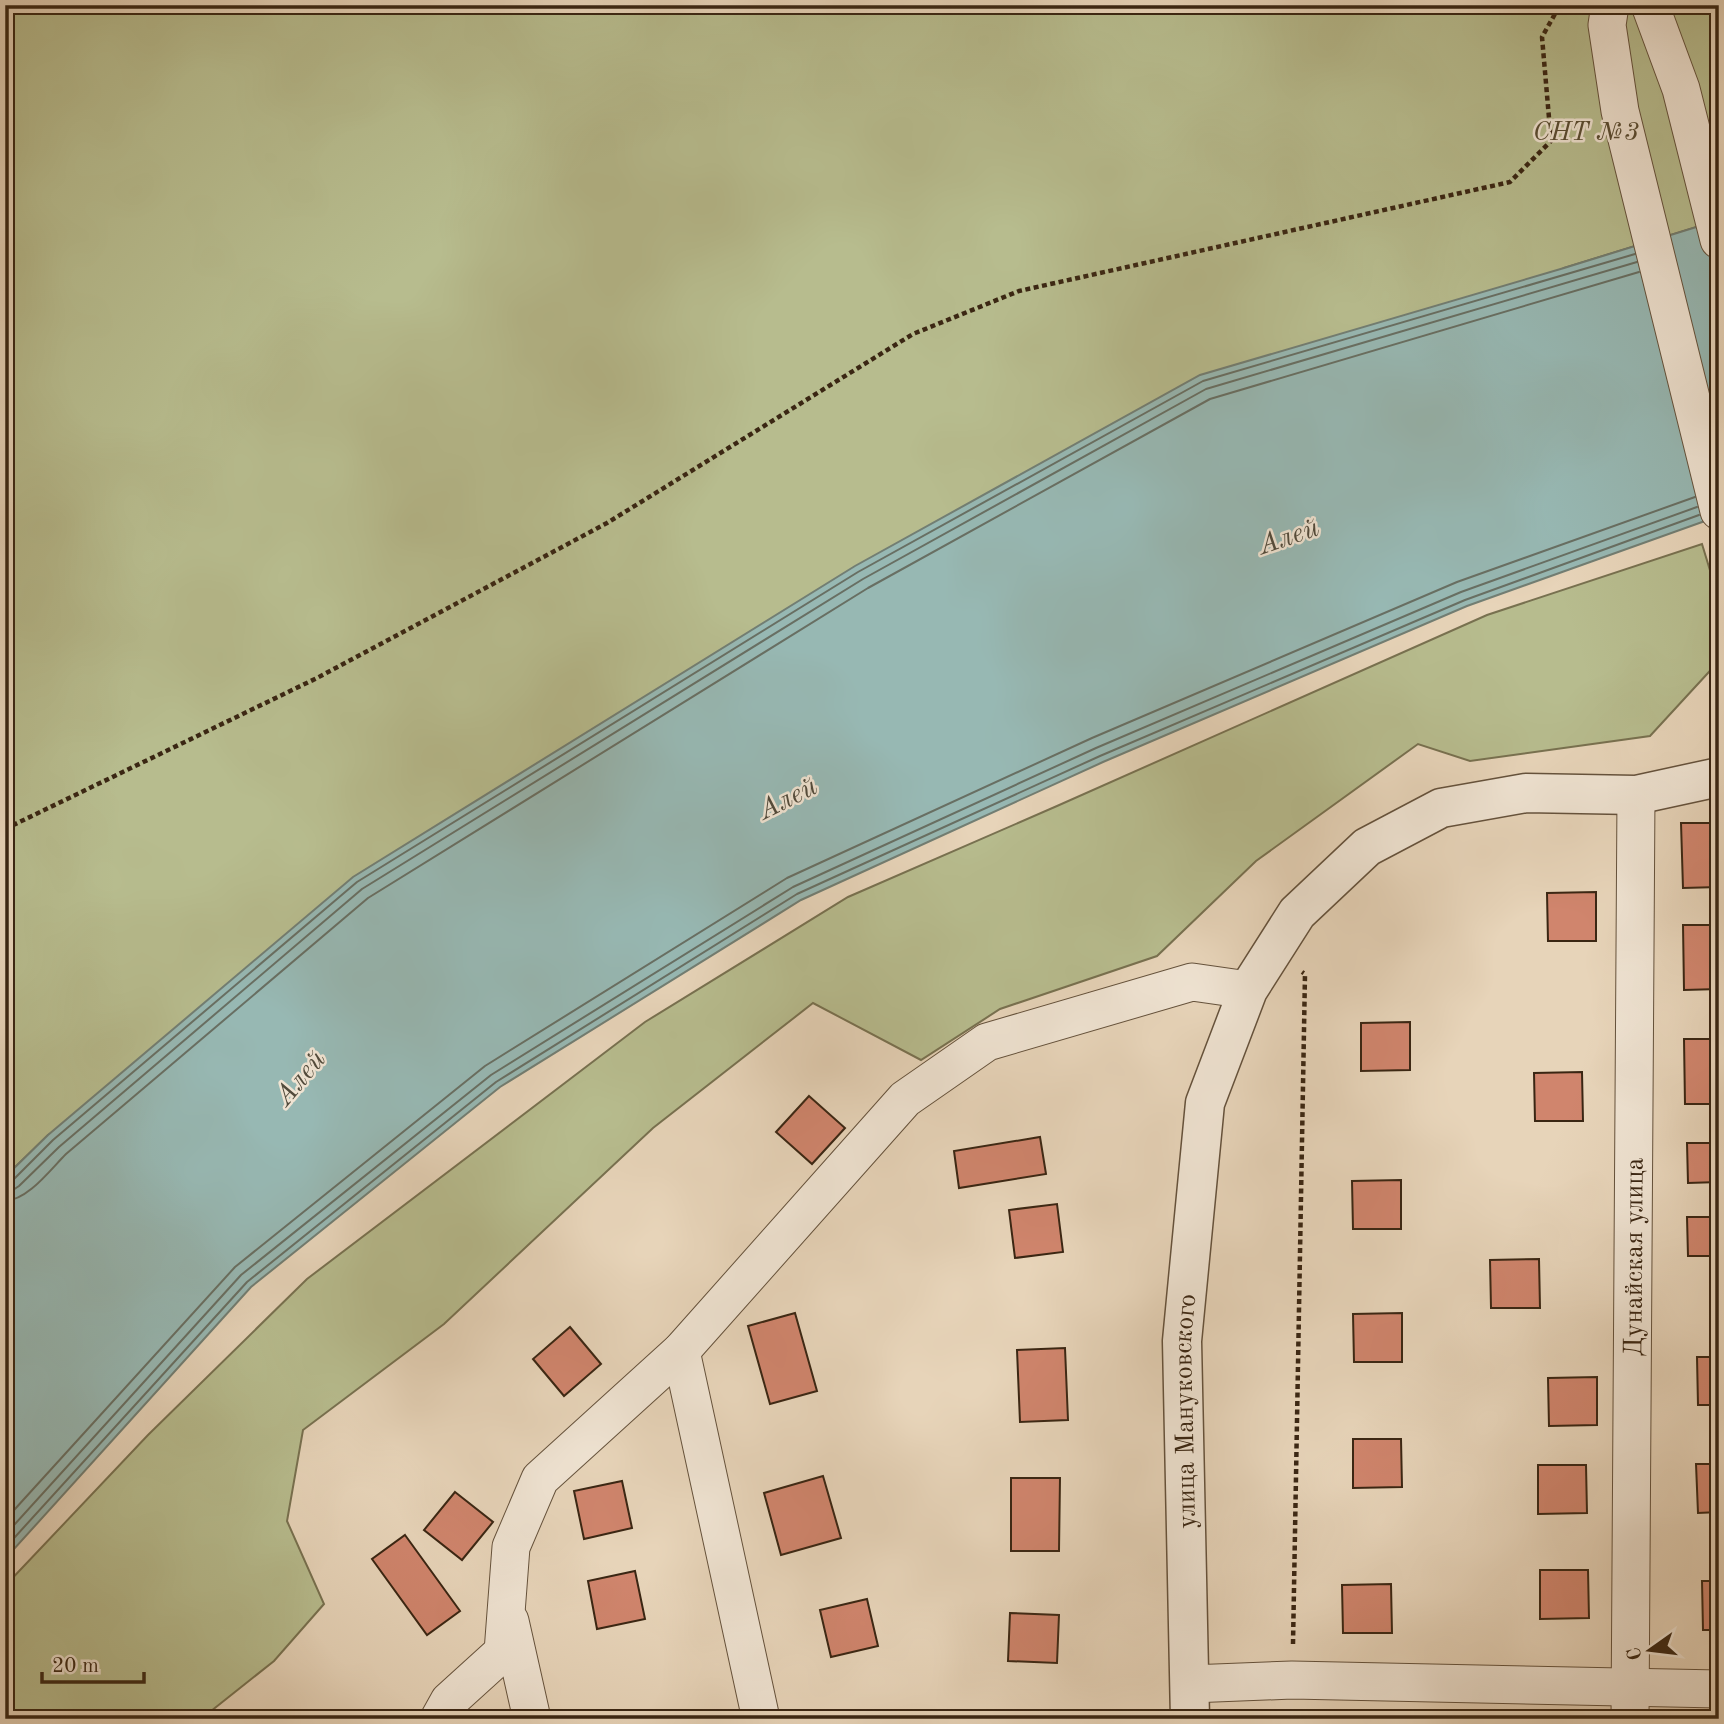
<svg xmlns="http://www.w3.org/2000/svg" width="1724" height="1724" viewBox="0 0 1724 1724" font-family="'Old Standard TT',serif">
	<rect width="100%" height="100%" fill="#e7d4b9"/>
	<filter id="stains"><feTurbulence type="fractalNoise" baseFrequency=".00286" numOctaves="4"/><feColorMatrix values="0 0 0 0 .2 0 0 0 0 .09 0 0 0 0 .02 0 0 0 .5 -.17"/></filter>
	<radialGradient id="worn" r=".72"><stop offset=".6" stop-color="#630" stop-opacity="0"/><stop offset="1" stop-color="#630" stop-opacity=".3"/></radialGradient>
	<g fill="#b7bc8e" stroke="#787150" stroke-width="2">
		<path d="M5,5H1719V220L1564,268L48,1135L5,1177Z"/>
		<path d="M1702,544L1719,600V661L1650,736L1470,761L1418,744L1256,861L1157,956L1000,1009L921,1060L813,1003L653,1128L444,1324L303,1430L287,1521L324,1604L274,1661L201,1719H5V1586L148,1435L307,1279L645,1022L848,897L1057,806L1487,615Z"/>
	</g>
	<path fill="#97b8b3" stroke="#727e73" stroke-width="2" d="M1719,220V516L1467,606L1103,762L801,900L500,1087L251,1287L5,1559V1177L48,1135L353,877L855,566L1200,375L1564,268Z"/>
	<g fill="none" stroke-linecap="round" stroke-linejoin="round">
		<g stroke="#686f63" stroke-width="2">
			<path d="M5,1182L13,1180L53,1140L357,882L858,572L1203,381L1635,254"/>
			<path d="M5,1190H13L19,1186L59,1147L362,889L863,579L1206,389L1637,262"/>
			<path d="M5,1201C28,1200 50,1170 66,1154L368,898L868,588L1210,399L1639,272"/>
			<path d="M5,1520L235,1267L485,1066L787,878L1092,738L1457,582L1695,497"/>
			<path d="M5,1535L241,1275L491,1075L793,887L1096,748L1461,592L1697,507"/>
			<path d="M5,1548L247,1282L496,1082L797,894L1100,756L1465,600L1699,515"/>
		</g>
	</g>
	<g fill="#d0856d" stroke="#3a2613" stroke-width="2">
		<path d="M1681,823H1719V887L1683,888Z"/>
		<path d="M1596,892V941H1548L1547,893Z"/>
		<path d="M1683,925H1719V989L1684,990Z"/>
		<path d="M1410,1022V1070L1361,1071V1023Z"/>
		<path d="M1684,1039H1719V1104H1685Z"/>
		<path d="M1582,1072L1583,1121H1535L1534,1073Z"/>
		<path d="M809,1096L845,1128L812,1164L776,1132Z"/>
		<path d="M1040,1137L1046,1174L959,1188L954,1151Z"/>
		<path d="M1687,1143H1719V1182L1688,1183Z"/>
		<path d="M1401,1180V1229H1353L1352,1181Z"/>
		<path d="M1057,1204L1063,1252L1015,1258L1009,1210Z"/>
		<path d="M1687,1217H1719V1256H1688Z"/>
		<path d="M1539,1259L1540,1308H1491L1490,1260Z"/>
		<path d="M795,1313L817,1391L770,1404L748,1326Z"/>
		<path d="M1402,1313V1362H1354L1353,1314Z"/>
		<path d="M570,1327L601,1364L564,1396L533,1359Z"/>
		<path d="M1065,1348L1068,1420L1020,1422L1017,1350Z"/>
		<path d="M1697,1357H1719V1405H1698Z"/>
		<path d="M1597,1377V1425L1549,1426L1548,1378Z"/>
		<path d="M1353,1439H1401L1402,1487L1353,1488Z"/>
		<path d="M1696,1464H1719V1512L1698,1513Z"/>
		<path d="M1538,1465H1586L1587,1513L1538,1514Z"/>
		<path d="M823,1476L841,1538L781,1555L764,1493Z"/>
		<path d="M1011,1478H1060L1059,1551H1011Z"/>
		<path d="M622,1481L632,1528L584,1539L574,1491Z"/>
		<path d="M455,1492L493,1522L462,1560L424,1530Z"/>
		<path d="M405,1535L460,1611L427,1635L372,1559Z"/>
		<path d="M1540,1570H1588L1589,1618L1540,1619Z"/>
		<path d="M635,1571L645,1619L597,1629L588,1581Z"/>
		<path d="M1702,1581H1719V1630H1703Z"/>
		<path d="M1391,1584L1392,1633H1343L1342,1585Z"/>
		<path d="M867,1599L878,1646L831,1657L820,1610Z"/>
		<path d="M1010,1613L1059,1615L1057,1663L1008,1661Z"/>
	</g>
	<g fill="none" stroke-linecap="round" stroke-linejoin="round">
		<defs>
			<g id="minor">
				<path d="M1610,5L1607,25L1620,111L1719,511"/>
				<path d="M1650,5L1681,89L1719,240"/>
				<path d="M681,1351L761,1719"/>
				<path d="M510,1621L532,1719"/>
				<path d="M1190,1684L1292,1680L1719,1689"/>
				<path d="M439,1719L449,1701L503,1652L511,1547L540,1479L681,1351L905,1099L987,1042L1192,982L1248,990"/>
				<path id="s1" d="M1630,1719L1636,795"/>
			</g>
			<g id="tertiary">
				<path id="s2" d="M1190,1719L1182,1341L1205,1103L1248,990L1297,913L1367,847L1441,808L1526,793L1636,795L1719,777"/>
			</g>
		</defs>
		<use href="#minor" stroke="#65523c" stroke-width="39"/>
		<use href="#tertiary" stroke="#65523c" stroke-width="41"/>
		<g stroke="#3a2613" stroke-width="4.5" stroke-dasharray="5 3.5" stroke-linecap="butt">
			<path d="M5,829L317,678L607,523L913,334L1019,291L1510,182L1551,141L1542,37L1560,5"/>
			<path d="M1293,1644L1305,974L1302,972"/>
		</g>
		<use href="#minor" stroke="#efe3d2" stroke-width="37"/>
		<use href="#tertiary" stroke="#efe3d2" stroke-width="38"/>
	</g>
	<g text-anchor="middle" stroke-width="5" stroke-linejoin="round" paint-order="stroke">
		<g font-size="26" font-style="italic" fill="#594c32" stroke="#efe3d2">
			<text x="1586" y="140">СНТ №3</text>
		</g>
		<g font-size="26" fill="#3a2613" stroke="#efe3d2">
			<text dy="9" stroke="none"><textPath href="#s1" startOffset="462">Дунайская улица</textPath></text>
			<text dy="9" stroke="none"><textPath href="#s2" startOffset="308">улица Мануковского</textPath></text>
		</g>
		<g font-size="28" font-style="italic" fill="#514a3b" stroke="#efe3d2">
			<text transform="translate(1288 535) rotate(-19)" y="10">Алей</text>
			<text transform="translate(787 797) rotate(-27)" y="10">Алей</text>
			<text transform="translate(299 1077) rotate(-50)" y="10">Алей</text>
		</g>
	</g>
	<rect width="1724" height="1724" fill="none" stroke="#e7d4b9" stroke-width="28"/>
	<rect x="7" y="7" width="1710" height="1710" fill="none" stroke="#3a2613" stroke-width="3.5"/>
	<rect x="14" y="14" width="1696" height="1696" fill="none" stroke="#3a2613" stroke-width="2"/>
	<g transform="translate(1650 1650) rotate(256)" stroke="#efe3d2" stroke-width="5" paint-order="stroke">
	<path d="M0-5L12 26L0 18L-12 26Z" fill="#3a2613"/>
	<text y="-10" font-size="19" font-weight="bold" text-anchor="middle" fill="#3a2613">С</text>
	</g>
	<path d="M42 1672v10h102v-10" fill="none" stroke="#3a2613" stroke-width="3.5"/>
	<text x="52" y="1672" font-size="21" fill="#3a2613" stroke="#efe3d2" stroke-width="5" paint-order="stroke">20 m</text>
	<rect width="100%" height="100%" filter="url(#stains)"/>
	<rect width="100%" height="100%" fill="url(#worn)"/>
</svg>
